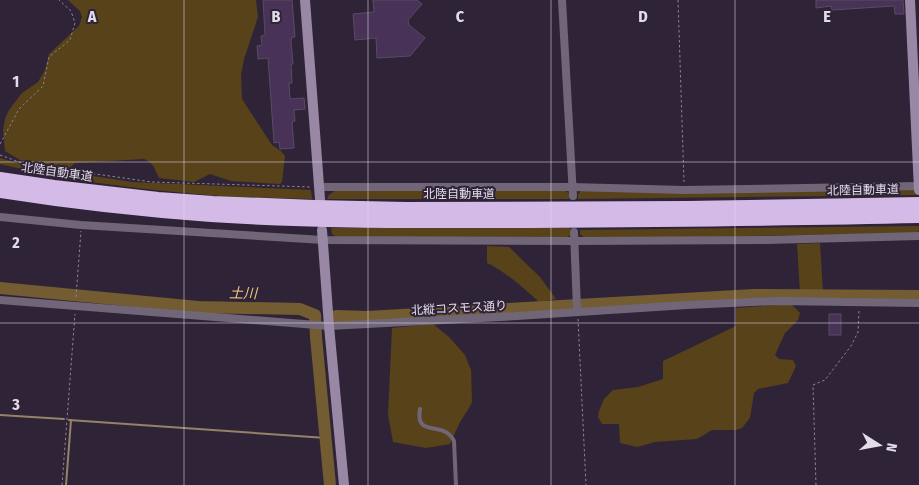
<svg xmlns="http://www.w3.org/2000/svg" width="919" height="485" viewBox="0 0 919 485" font-family="'Fira Sans Condensed','Noto Sans JP',sans-serif">
	<rect width="100%" height="100%" fill="#2f2437"/>
	<g fill="#574219">
		<path d="M68,0H256L258,17L244,59L241,75L242,99L272,145L281,151L285,156L282,182L280,184L231,181L210,174L194,182L159,178C155,170 154,163 144,159L75,163L68,169L20,160L5,151L3,130L5,119L9,110L22,93L38,82L45,70L49,54L79,26L82,17L80,11Z"/>
		<path d="M0,158L32,167L133,182L311,190L312,199C281,198 250,198 220,196C147,190 71,182 0,164Z"/>
		<path d="M915,188L918,195L578,199V194L583,189Z"/>
		<path d="M336,190H565L569,194V199H327L329,195Z"/>
		<path d="M919,226V231L916,233L586,239L580,234V230Z"/>
		<path d="M331,228H570V235L565,239H339L332,234Z"/>
		<path d="M820,243L823,292L800,293L797,244Z"/>
		<path d="M487,246L509,247L540,277L556,299L539,302C524,288 506,272 487,263Z"/>
		<path d="M791,304L800,313L798,320L785,333L775,355L779,359L793,360L796,366L788,383L758,389L754,393L750,418L742,428L736,430H712L697,439L655,442L637,447L620,443L619,424H602L598,417L599,411L604,399L613,390L638,387L663,379V361L736,326V308Z"/>
		<path d="M433,324L449,337L465,355L471,370L472,402L469,408L460,422L450,444L426,448L393,442L388,415L392,328Z"/>
	</g>
	<g fill="none" stroke-linecap="round" stroke-linejoin="round">
		<g stroke="#958268" stroke-width="2">
			<path d="M0,415L64,419"/>
			<path d="M69,420L326,438"/>
			<path d="M66,485L71,420"/>
		</g>
		<g stroke="#735c31" stroke-width="12">
			<path d="M0,288L198,307L300,309L315,315L316,337L330,485"/>
			<path d="M336,316L367,317L754,295L919,296"/>
		</g>
	</g>
	<g fill="#483257" stroke="#584c61">
		<path d="M263,0H292L295,37H292L291,42L293,64H291L292,83H289L290,99L304,98L305,109L294,110L295,121L292,122L294,148L280,149L279,142L274,143L268,58L258,59L257,46L262,45L261,36L265,35Z"/>
		<path d="M373,0H417L422,4L408,20L409,25L425,38L410,56L377,58L376,38L355,40L353,14L374,12Z"/>
		<path d="M816,0H903L904,14H895L894,6L832,10L831,6L816,8Z"/>
		<rect x="829" y="314" width="12" height="21"/>
	</g>
	<g fill="none" stroke-linecap="round" stroke-linejoin="round">
		<g stroke="#8d8494" stroke-width="1" stroke-dasharray="2.5 2.5" stroke-linecap="butt">
			<path d="M678,0L684,182"/>
			<path d="M0,144L19,109L43,86L49,57L70,40L75,23L71,11L59,0"/>
			<path d="M0,155L25,164L152,182L311,187"/>
			<path d="M76,297L81,231"/>
			<path d="M578,319L586,485"/>
			<path d="M62,485L75,314"/>
			<path d="M816,485L813,385L825,380L851,346L858,332L859,311"/>
		</g>
		<path stroke="#706678" stroke-width="4" d="M420,409C415,439 443,419 454,441L456,485"/>
		<g stroke="#706678" stroke-width="8">
			<path d="M562,0L573,196"/>
			<path d="M319,187H572L684,190L919,186"/>
			<path d="M0,217L81,225L323,240L574,241L767,240L919,236"/>
			<path d="M574,232L577,309"/>
			<path d="M0,300L329,326L517,316L687,305L777,301L919,303"/>
		</g>
		<g stroke="#9888a5" stroke-width="10">
			<path d="M305,0L320,199"/>
			<path d="M910,0L919,190"/>
			<path d="M322,230L329,326L344,485"/>
		</g>
		<g stroke="#d3bae7" stroke-width="14">
			<path d="M0,179L54,187L158,199L213,203L315,207L406,209L687,208L919,204"/>
			<path d="M0,191C70,202 140,210 211,215C317,222 424,221 530,221C660,220 789,219 919,216"/>
		</g>
	</g>
	<path fill="none" stroke="#e3dce9" stroke-width="1" stroke-opacity="0.55" d="M184,0V485M368,0V485M551,0V485M735,0V485M0,162H919M0,323H919"/>
	<g text-anchor="middle" stroke-width="4" stroke-linejoin="round" paint-order="stroke">
		<g font-size="12" fill="#e3dce9" stroke="#2f2437">
			<text transform="translate(57 172) rotate(8)" y="4">北陸自動車道</text>
			<text transform="translate(863 190) rotate(-1)" y="4">北陸自動車道</text>
			<text x="459" y="198">北陸自動車道</text>
			<text transform="translate(459 308) rotate(-3)" y="4">北縦コスモス通り</text>
		</g>
		<g font-size="14" font-style="italic" fill="#eec882" stroke="#2f2437">
			<text transform="translate(243 293) rotate(1)" y="5">土川</text>
		</g>
	</g>
	<g font-size="16" text-anchor="middle" font-weight="bold" fill="#e3dce9" stroke="#2f2437" stroke-width="4" stroke-linejoin="round" paint-order="stroke">
		<text x="92" y="22">A</text>
		<text x="276" y="22">B</text>
		<text x="460" y="22">C</text>
		<text x="643" y="22">D</text>
		<text x="827" y="22">E</text>
		<text x="16" y="87">1</text>
		<text x="16" y="248">2</text>
		<text x="16" y="410">3</text>
	</g>
	<g transform="translate(879 445) rotate(101)" stroke="#2f2437" stroke-width="4" paint-order="stroke">
	<path d="M0-4L9 19L0 12L-9 19Z" fill="#e3dce9"/>
	<text y="-8" font-size="14" font-weight="bold" text-anchor="middle" fill="#e3dce9">N</text>
	</g>
</svg>
